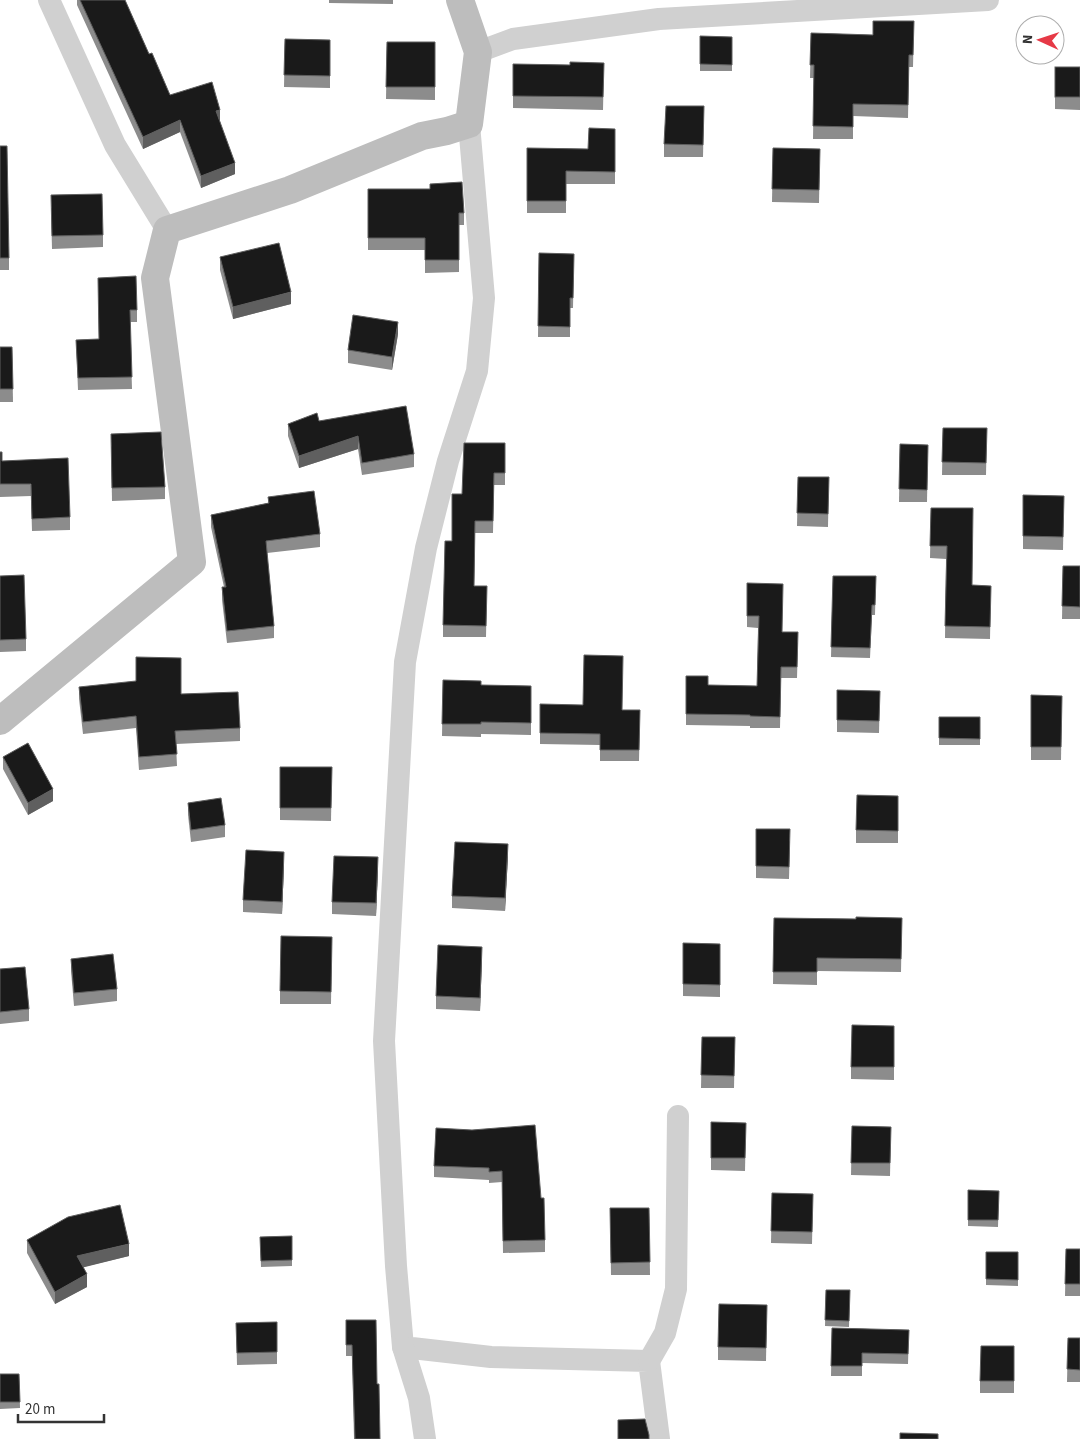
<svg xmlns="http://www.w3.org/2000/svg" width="1080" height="1439" viewBox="0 0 1080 1439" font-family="'Source Sans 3',sans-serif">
	<rect width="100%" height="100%" fill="#fff"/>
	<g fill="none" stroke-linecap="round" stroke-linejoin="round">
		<g stroke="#d0d0d0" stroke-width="22">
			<path d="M49,0L115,145L167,230"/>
			<path d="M478,52L513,39L659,19L988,0"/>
			<path d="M469,124L484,298L477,371L448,461L426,548L405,662L384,1041L396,1266L403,1347L491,1357L649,1361L659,1439"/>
			<path d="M403,1347L419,1398L425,1439"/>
			<path d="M649,1361L665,1333L676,1289L678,1116"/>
		</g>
		<path stroke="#bdbdbd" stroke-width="28" d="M0,721L192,562L155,278L167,230L290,190L422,136L447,131L469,124L478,52L460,0"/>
	</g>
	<g fill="#8c8c8c">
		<path d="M77,0H125L149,54L170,95L220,122L235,174L201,188L180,132L143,149L77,5Z"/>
		<path d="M329,0H393V4L329,3Z"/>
		<path d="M914,21L913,67H909L908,118L853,116V139H813L814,78H810L811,33L873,35Z"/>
		<path d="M700,36L732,37V71H700Z"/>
		<path d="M285,39L330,40V88L284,87Z"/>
		<path d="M387,42H435V100L386,99Z"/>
		<path d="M604,63L603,110L513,108V64L570,65Z"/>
		<path d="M1080,67V110L1055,109V97Z"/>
		<path d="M704,106L703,157H664V144Z"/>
		<path d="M615,129V184H566V213H527V148L588,149Z"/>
		<path d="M0,146L9,258V270H0Z"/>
		<path d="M773,148L820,149L819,203L772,202Z"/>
		<path d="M368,189L464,213V225H459V272L425,273V250H368Z"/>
		<path d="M51,208L103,235V247L52,249Z"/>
		<path d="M539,253L574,254L573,308H570V337H538Z"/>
		<path d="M220,257L291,304L233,319L220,270Z"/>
		<path d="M98,278L137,310V322H130L132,389L78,390L76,340L99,339Z"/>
		<path d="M398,334L392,370L348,363V350Z"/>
		<path d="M0,347H12L13,402H0Z"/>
		<path d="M319,421L414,454V467L362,475L358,449L299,468L288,436V424Z"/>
		<path d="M943,428H987L986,475H942Z"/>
		<path d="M505,443V485H494L493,533H475L474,586H487L486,637H443V625L452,541L462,494Z"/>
		<path d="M900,444L928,445L927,502H899Z"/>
		<path d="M111,446L165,487V499L112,501Z"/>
		<path d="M0,452L2,461L70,517V530L32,531L31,496L0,497Z"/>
		<path d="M798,477H829L828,527L797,526Z"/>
		<path d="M1023,495L1064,496L1063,550L1023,549Z"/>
		<path d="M268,497L320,534V547L267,553L274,626V638L227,643L222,600V587H224L211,527V515L268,503Z"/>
		<path d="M931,508L972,585L991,586L990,639L945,638L946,559L930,558Z"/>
		<path d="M1063,566H1080V619H1062Z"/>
		<path d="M0,576L26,639V651L0,652Z"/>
		<path d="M833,576H876L875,615H872L870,658L831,657Z"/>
		<path d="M747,583L782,632L798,643L797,678H781L780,728H750V726L686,725V676L708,685L757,686L758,628L747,627Z"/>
		<path d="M443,680L481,685L531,686V735L481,734V737L442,736Z"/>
		<path d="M79,687L181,694L240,728V741L176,744L177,766L139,770L136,728L83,734L79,699Z"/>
		<path d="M880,691L879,733L837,732V720Z"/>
		<path d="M1031,695L1062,696L1061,760H1031Z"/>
		<path d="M540,704L622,710H640L639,761H600V745L540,744Z"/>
		<rect x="939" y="717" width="41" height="28"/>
		<path d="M3,757L53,801L28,815L3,769Z"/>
		<path d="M280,767H332L331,821L280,820Z"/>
		<path d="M898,796V843H856V830Z"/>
		<path d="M188,803L225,825V837L191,842L188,815Z"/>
		<path d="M790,841L789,879L756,878V866Z"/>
		<path d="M508,856L505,911L452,908V896Z"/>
		<path d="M284,865L282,914L243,912V900Z"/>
		<path d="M378,870L376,916L332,914V902Z"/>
		<path d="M774,918L856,919L902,918L901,972L817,971V985L773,984Z"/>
		<path d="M332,937L331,1004H280V991Z"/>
		<path d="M683,943L720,944V997L683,996Z"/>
		<path d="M71,959L117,989V1001L74,1006L71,971Z"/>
		<path d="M482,959L480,1011L436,1009V996Z"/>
		<path d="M0,969L29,1009V1021L0,1024Z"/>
		<path d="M894,1026V1080L851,1079V1067Z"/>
		<path d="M702,1037H735L734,1088H701Z"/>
		<path d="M711,1122L746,1123L745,1171L711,1170Z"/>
		<path d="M852,1126L891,1127L890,1176L851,1175Z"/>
		<path d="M472,1130L541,1198L545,1240V1252L503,1253L502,1182L489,1183V1180L434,1177V1166Z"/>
		<path d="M968,1190L999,1191L998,1227L968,1226Z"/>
		<path d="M772,1193L813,1194L812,1244L771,1243Z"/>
		<path d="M610,1208H649L650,1275H611Z"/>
		<path d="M292,1236V1266L261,1267L260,1237Z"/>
		<path d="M27,1240L129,1256L83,1267L87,1287L55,1304L27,1253Z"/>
		<path d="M1066,1249H1080V1296H1065Z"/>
		<path d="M986,1252H1018V1286L986,1285Z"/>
		<path d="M826,1290H850L849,1327L825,1326Z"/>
		<path d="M767,1305L766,1361L718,1360V1347Z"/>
		<path d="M346,1320L377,1384L380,1439H354L352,1356H346Z"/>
		<path d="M277,1322V1364L237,1365L236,1323Z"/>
		<path d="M832,1328L909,1330L908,1364L862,1363V1376H831Z"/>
		<path d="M1068,1338H1080V1382H1067Z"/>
		<path d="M1014,1346V1393H980V1381Z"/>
		<path d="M0,1374H19L20,1408L0,1409Z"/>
	</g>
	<g fill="#5f5f5f">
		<path d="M220,110V122L216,123V111Z"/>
		<path d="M180,120V132L143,149V137Z"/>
		<path d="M235,163V174L201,188V176Z"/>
		<path d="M291,292V304L233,319V307Z"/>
		<path d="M398,322V334L392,370V357Z"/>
		<path d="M358,436V449L299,468V456Z"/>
		<path d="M53,789V801L28,815V803Z"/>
		<path d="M508,844V856L505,911V898Z"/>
		<path d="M284,852V865L282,914V902Z"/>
		<path d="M378,857V870L376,916V903Z"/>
		<path d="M482,947V959L480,1011V998Z"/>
		<path d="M129,1244V1256L77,1269V1256Z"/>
		<path d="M87,1274V1287L55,1304V1292Z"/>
	</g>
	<g fill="#1a1a1a" stroke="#5f5f5f">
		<path d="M80,0H125L149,54L152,53L170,95L212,82L220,110L216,111L235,163L201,176L180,120L143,137Z"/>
		<path d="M873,21H914L913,55H909L908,105L853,104V127L813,126L814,65H810L811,33L873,35Z"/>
		<path d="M700,36L732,37V65L700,64Z"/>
		<path d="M285,39L330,40V76L284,75Z"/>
		<path d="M387,42H435V87H386Z"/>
		<path d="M570,62L604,63L603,97L513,96V64L570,65Z"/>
		<rect x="1055" y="67" width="25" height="30"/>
		<path d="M666,106H704L703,145L664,144Z"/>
		<path d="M589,128L615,129V172L566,171V201H527V148L588,149Z"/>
		<path d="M0,146H7L9,258H0Z"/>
		<path d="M773,148L820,149L819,190L772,189Z"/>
		<path d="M462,182L464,213H459V260H425V238H368V189H430V184Z"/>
		<path d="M102,194L103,235L52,236L51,195Z"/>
		<path d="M279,243L291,292L233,307L220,257Z"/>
		<path d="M539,253L574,254L573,298H570V327L538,326Z"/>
		<path d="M136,276L137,310H130L132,377L78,378L76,340L99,339L98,278Z"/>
		<path d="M353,315L398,322L392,357L348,350Z"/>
		<path d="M0,347H12L13,389H0Z"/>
		<path d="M406,406L414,454L362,463L358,436L299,456L288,424L317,413L319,421Z"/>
		<path d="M943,428H987L986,463L942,462Z"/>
		<path d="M161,432L165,487L112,488L111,434Z"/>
		<path d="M464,443H505V473H494L493,521H475L474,586H487L486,626L443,625L445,541H452V494H462Z"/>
		<path d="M900,444L928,445L927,490L899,489Z"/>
		<path d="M0,452H2V461L68,458L70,517L32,519L31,484H0Z"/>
		<path d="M798,477H829L828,514L797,513Z"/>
		<path d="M314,491L320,534L266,541L274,626L227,631L222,587H226L211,515L269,503L268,497Z"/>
		<path d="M1023,495L1064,496L1063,537L1023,536Z"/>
		<path d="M931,508H973L972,585L991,586L990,627L945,626L947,546H930Z"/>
		<path d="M1063,566H1080V607L1062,606Z"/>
		<path d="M24,575L26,639L0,640V576Z"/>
		<path d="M833,576H876L875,605H872L870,648L831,647Z"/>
		<path d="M747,583L783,584L782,632H798L797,667H781L780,717L750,716V715L686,714V676H708V685L757,686L759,616H747Z"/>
		<path d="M584,655L623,656L622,710H640L639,750H600V734L540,733V704L583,705Z"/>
		<path d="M136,657L181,658V694L238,692L240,728L175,731L177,754L139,757L136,716L83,722L79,687L136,681Z"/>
		<path d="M443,680L481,681V685L531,686V723L481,722V724H442Z"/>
		<path d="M837,690L880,691L879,721L837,720Z"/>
		<path d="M1031,695L1062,696L1061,747H1031Z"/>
		<path d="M939,717H980V739L939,738Z"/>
		<path d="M28,743L53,789L28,803L3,757Z"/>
		<path d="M280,767H332L331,808H280Z"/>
		<path d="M857,795L898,796V831L856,830Z"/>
		<path d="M221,798L225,825L191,830L188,803Z"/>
		<path d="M756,829H790L789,867L756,866Z"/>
		<path d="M455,842L508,844L505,898L452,896Z"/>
		<path d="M246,850L284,852L282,902L243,900Z"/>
		<path d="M334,856L378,857L376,903L332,902Z"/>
		<path d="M856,917L902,918L901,959L817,958V972H773L774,918L856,919Z"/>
		<path d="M281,936L332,937L331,992L280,991Z"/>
		<path d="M683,943L720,944V985L683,984Z"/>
		<path d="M438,945L482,947L480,998L436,996Z"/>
		<path d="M113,954L117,989L74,993L71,959Z"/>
		<path d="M25,967L29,1009L0,1012V969Z"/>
		<path d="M852,1025L894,1026V1067H851Z"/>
		<path d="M702,1037H735L734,1076L701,1075Z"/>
		<path d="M711,1122L746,1123L745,1158H711Z"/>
		<path d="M535,1125L541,1198H544L545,1240L503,1241L502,1171L489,1172V1168L434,1166L436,1128L472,1130Z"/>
		<path d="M852,1126L891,1127L890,1163H851Z"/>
		<path d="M968,1190L999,1191L998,1220H968Z"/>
		<path d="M772,1193L813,1194L812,1232L771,1231Z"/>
		<path d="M120,1205L129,1244L77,1256L87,1274L55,1292L27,1240L68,1217Z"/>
		<path d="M610,1208H649L650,1262L611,1263Z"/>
		<path d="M292,1236V1260L261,1261L260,1237Z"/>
		<path d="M1066,1249H1080V1284H1065Z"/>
		<path d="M986,1252H1018V1280L986,1279Z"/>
		<path d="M826,1290H850L849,1321L825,1320Z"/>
		<path d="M719,1304L767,1305L766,1348L718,1347Z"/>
		<path d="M346,1320H376L377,1384H379L380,1439H355L352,1345H346Z"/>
		<path d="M277,1322V1352L237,1353L236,1323Z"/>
		<path d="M832,1328L909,1330L908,1354L862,1353V1366H831Z"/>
		<path d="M1068,1338H1080V1370L1067,1369Z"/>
		<path d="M981,1346H1014V1381H980Z"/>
		<path d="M0,1374H19L20,1402H0Z"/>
		<path d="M645,1419L649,1435V1439H618V1420Z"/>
		<path d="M900,1433L938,1434V1439H900Z"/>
	</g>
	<g transform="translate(1040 40) rotate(273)"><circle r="24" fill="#ffffff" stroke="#adadad"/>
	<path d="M0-4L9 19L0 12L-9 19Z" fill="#e63946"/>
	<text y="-8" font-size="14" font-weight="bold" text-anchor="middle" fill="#333333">N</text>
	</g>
	<path d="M18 1414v8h86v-8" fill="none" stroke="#333333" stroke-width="2.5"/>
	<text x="25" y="1414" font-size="15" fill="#333333" stroke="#ffffff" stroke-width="4" paint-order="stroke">20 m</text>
</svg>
